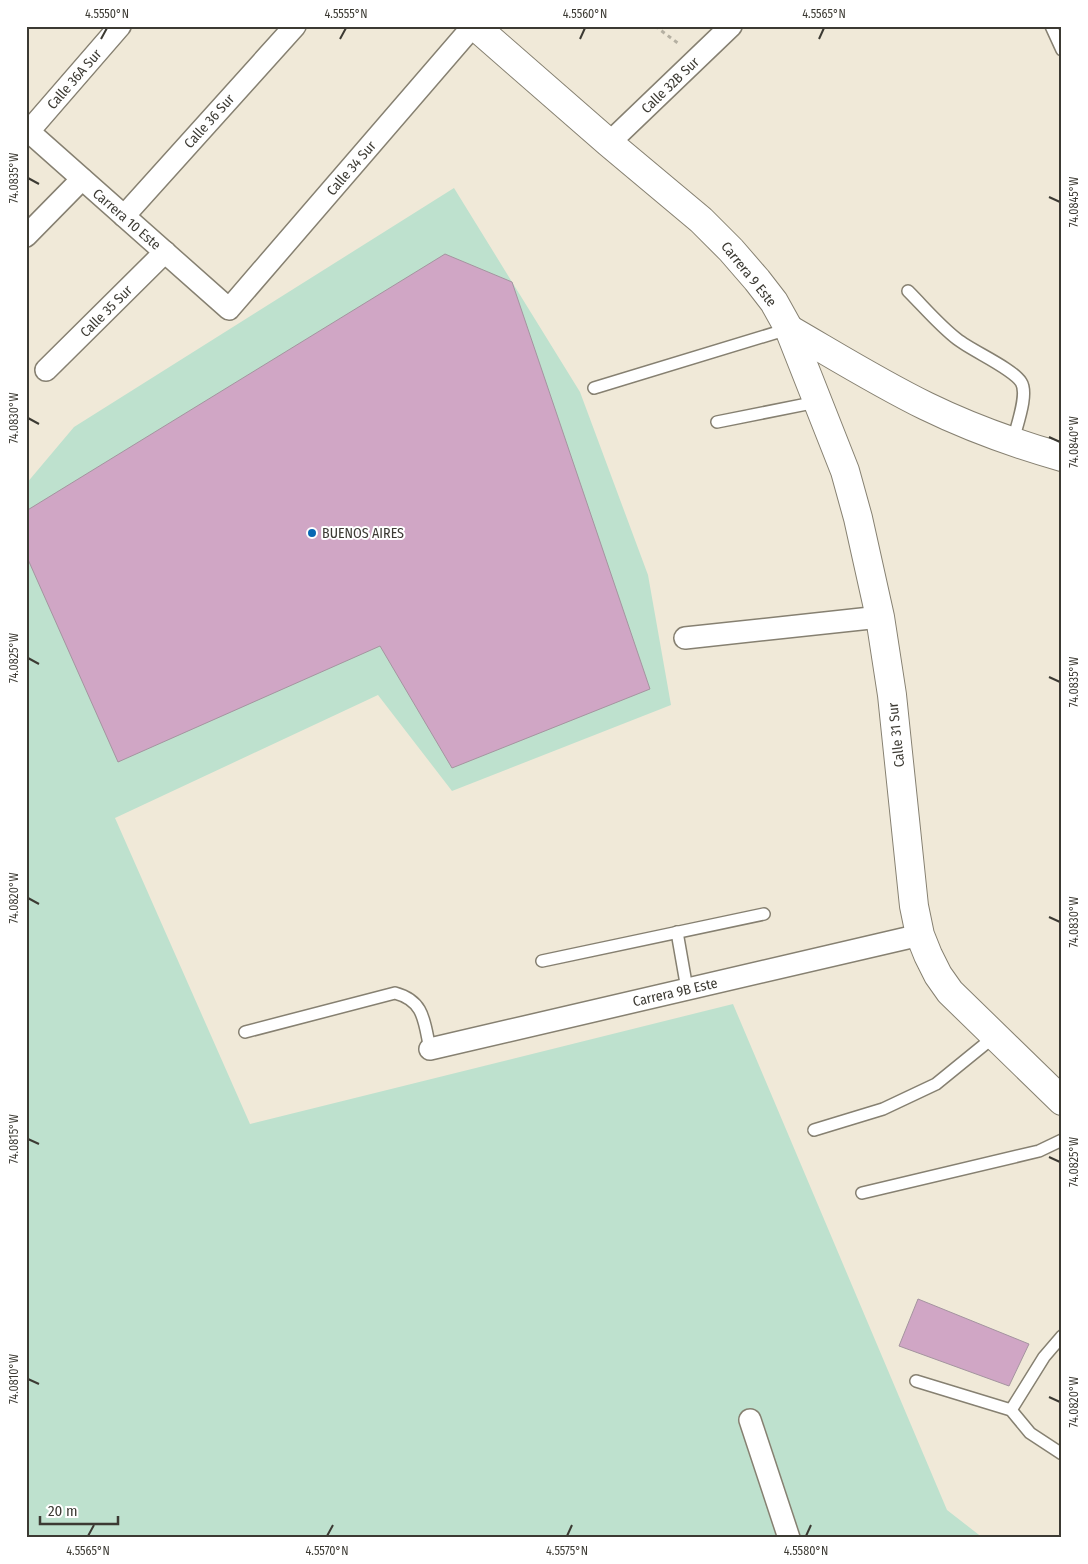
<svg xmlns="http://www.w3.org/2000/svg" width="1088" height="1564" viewBox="0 0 1088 1564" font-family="'Fira Sans Condensed',sans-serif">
	<rect width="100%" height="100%" fill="#f0e9d8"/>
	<path fill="#bee1ce" d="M454,188L580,392L648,575L671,705L452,791L378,695L115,818L250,1124L733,1004L947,1510L983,1538H26V484L74,427Z"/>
	<g fill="#d0a6c5" stroke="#a4949f">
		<path d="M445,254L512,282L650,689L452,768L380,646L118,762L26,555V511Z"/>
		<path d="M918,1299L1029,1344L1009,1386L899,1346Z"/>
	</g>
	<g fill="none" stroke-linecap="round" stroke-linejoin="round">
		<defs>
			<g id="service">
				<path d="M1051,26L1062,50"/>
				<path d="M908,291C924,307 939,325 957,339C972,351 1012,368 1021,382C1029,394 1016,427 1013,441"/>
				<path d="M594,388L788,329"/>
				<path d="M717,422L817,402"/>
				<path d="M677,932L687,989"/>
				<path d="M542,961L764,914"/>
				<path d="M245,1032L395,993C425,1001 424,1022 430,1049"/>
				<path d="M814,1130L883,1109L936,1084L995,1036"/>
				<path d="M862,1193L1039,1151L1062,1140"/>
				<path d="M916,1381L1011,1410L1030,1433L1062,1454"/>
				<path d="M1011,1410L1044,1357L1062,1336"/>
			</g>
			<g id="minor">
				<path d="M26,129L229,309L473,26"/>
				<path d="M29,131L120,26"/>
				<path d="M609,143L731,26"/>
				<path d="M124,216L295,26"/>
				<path d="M26,236L82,179"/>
				<path d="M46,370L165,252"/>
				<path d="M685,638L880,617"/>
				<path d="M430,1049L920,935"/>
				<path d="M750,1420L789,1538"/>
			</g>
			<path id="tertiary" d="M789,329C834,355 879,383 926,406C969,427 1016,444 1062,457"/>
			<path id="secondary" d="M475,26L609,143L701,220L731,250L757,280L774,302L789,329L845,471L858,518L880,617L892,695L914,906L920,935L928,955L938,975L950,992L1062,1101"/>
		</defs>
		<use href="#service" stroke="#868071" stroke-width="14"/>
		<use href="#minor" stroke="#868071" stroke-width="24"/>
		<use href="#tertiary" stroke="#868071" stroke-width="30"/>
		<use href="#secondary" stroke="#868071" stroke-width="30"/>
		<path stroke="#b5b0a2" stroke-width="3" stroke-dasharray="4 4" stroke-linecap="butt" d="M655,26L679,44"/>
		<use href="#service" stroke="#fff" stroke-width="11"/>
		<use href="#minor" stroke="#fff" stroke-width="21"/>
		<use href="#tertiary" stroke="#fff" stroke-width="28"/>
		<use href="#secondary" stroke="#fff" stroke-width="28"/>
	</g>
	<path fill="none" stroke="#3c3a33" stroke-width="2" d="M101,39L107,28M340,39L346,28M580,39L585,28M819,39L824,28M28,178L39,184M1049,197L1060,202M28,418L39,424M1049,437L1060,442M28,658L39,664M1049,677L1060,682M28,898L39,904M1049,917L1060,922M28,1139L39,1144M1049,1157L1060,1162M28,1379L39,1384M1049,1397L1060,1402M88,1536L94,1525M327,1536L333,1525M567,1536L572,1525M806,1536L811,1525"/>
	<circle fill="#0767b3" stroke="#fff" stroke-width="2" cx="312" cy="533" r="5"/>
	<g text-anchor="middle" stroke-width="4" stroke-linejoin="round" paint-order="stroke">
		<g font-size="14" fill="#3c3a33" stroke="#fff">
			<text transform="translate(74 79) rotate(-49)" y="5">Calle 36A Sur</text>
			<text transform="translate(670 85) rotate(-44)" y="5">Calle 32B Sur</text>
			<text transform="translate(209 121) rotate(-48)" y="5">Calle 36 Sur</text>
			<text transform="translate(351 168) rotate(-49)" y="5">Calle 34 Sur</text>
			<text transform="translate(127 219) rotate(41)" y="5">Carrera 10 Este</text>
			<text transform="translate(749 274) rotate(51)" y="5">Carrera 9 Este</text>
			<text transform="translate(106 311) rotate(-45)" y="5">Calle 35 Sur</text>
			<text transform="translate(896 735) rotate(-96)" y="5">Calle 31 Sur</text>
			<text transform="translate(675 992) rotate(-13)" y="5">Carrera 9B Este</text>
		</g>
		<g font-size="14" fill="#3c3a33" stroke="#fff" text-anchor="start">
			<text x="322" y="538">BUENOS AIRES</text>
		</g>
	</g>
	<rect width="1088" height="1564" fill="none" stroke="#ffffff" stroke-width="55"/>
	<path d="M40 1516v8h78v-8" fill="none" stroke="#3c3a33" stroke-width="2.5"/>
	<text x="48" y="1516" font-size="15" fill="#3c3a33" stroke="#ffffff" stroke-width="4" paint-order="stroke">20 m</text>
	<rect x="28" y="28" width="1032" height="1508" fill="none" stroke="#3c3a33" stroke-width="2"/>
	<g font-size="12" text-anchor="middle" fill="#3c3a33">
		<text x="107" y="18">4.5550°N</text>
		<text x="346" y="18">4.5555°N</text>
		<text x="585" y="18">4.5560°N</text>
		<text x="824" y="18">4.5565°N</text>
		<text transform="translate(14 178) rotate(-90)" y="4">74.0835°W</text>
		<text transform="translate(1074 202) rotate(-90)" y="4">74.0845°W</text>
		<text transform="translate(14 418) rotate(-90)" y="4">74.0830°W</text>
		<text transform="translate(1074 442) rotate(-90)" y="4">74.0840°W</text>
		<text transform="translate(14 658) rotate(-90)" y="4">74.0825°W</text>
		<text transform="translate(1074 682) rotate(-90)" y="4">74.0835°W</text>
		<text transform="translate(14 898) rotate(-90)" y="4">74.0820°W</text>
		<text transform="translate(1074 922) rotate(-90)" y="4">74.0830°W</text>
		<text transform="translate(14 1139) rotate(-90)" y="4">74.0815°W</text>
		<text transform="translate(1074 1162) rotate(-90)" y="4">74.0825°W</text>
		<text transform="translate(14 1379) rotate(-90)" y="4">74.0810°W</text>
		<text transform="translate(1074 1402) rotate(-90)" y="4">74.0820°W</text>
		<text x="88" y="1555">4.5565°N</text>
		<text x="327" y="1555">4.5570°N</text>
		<text x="567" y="1555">4.5575°N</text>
		<text x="806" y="1555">4.5580°N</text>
	</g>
</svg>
